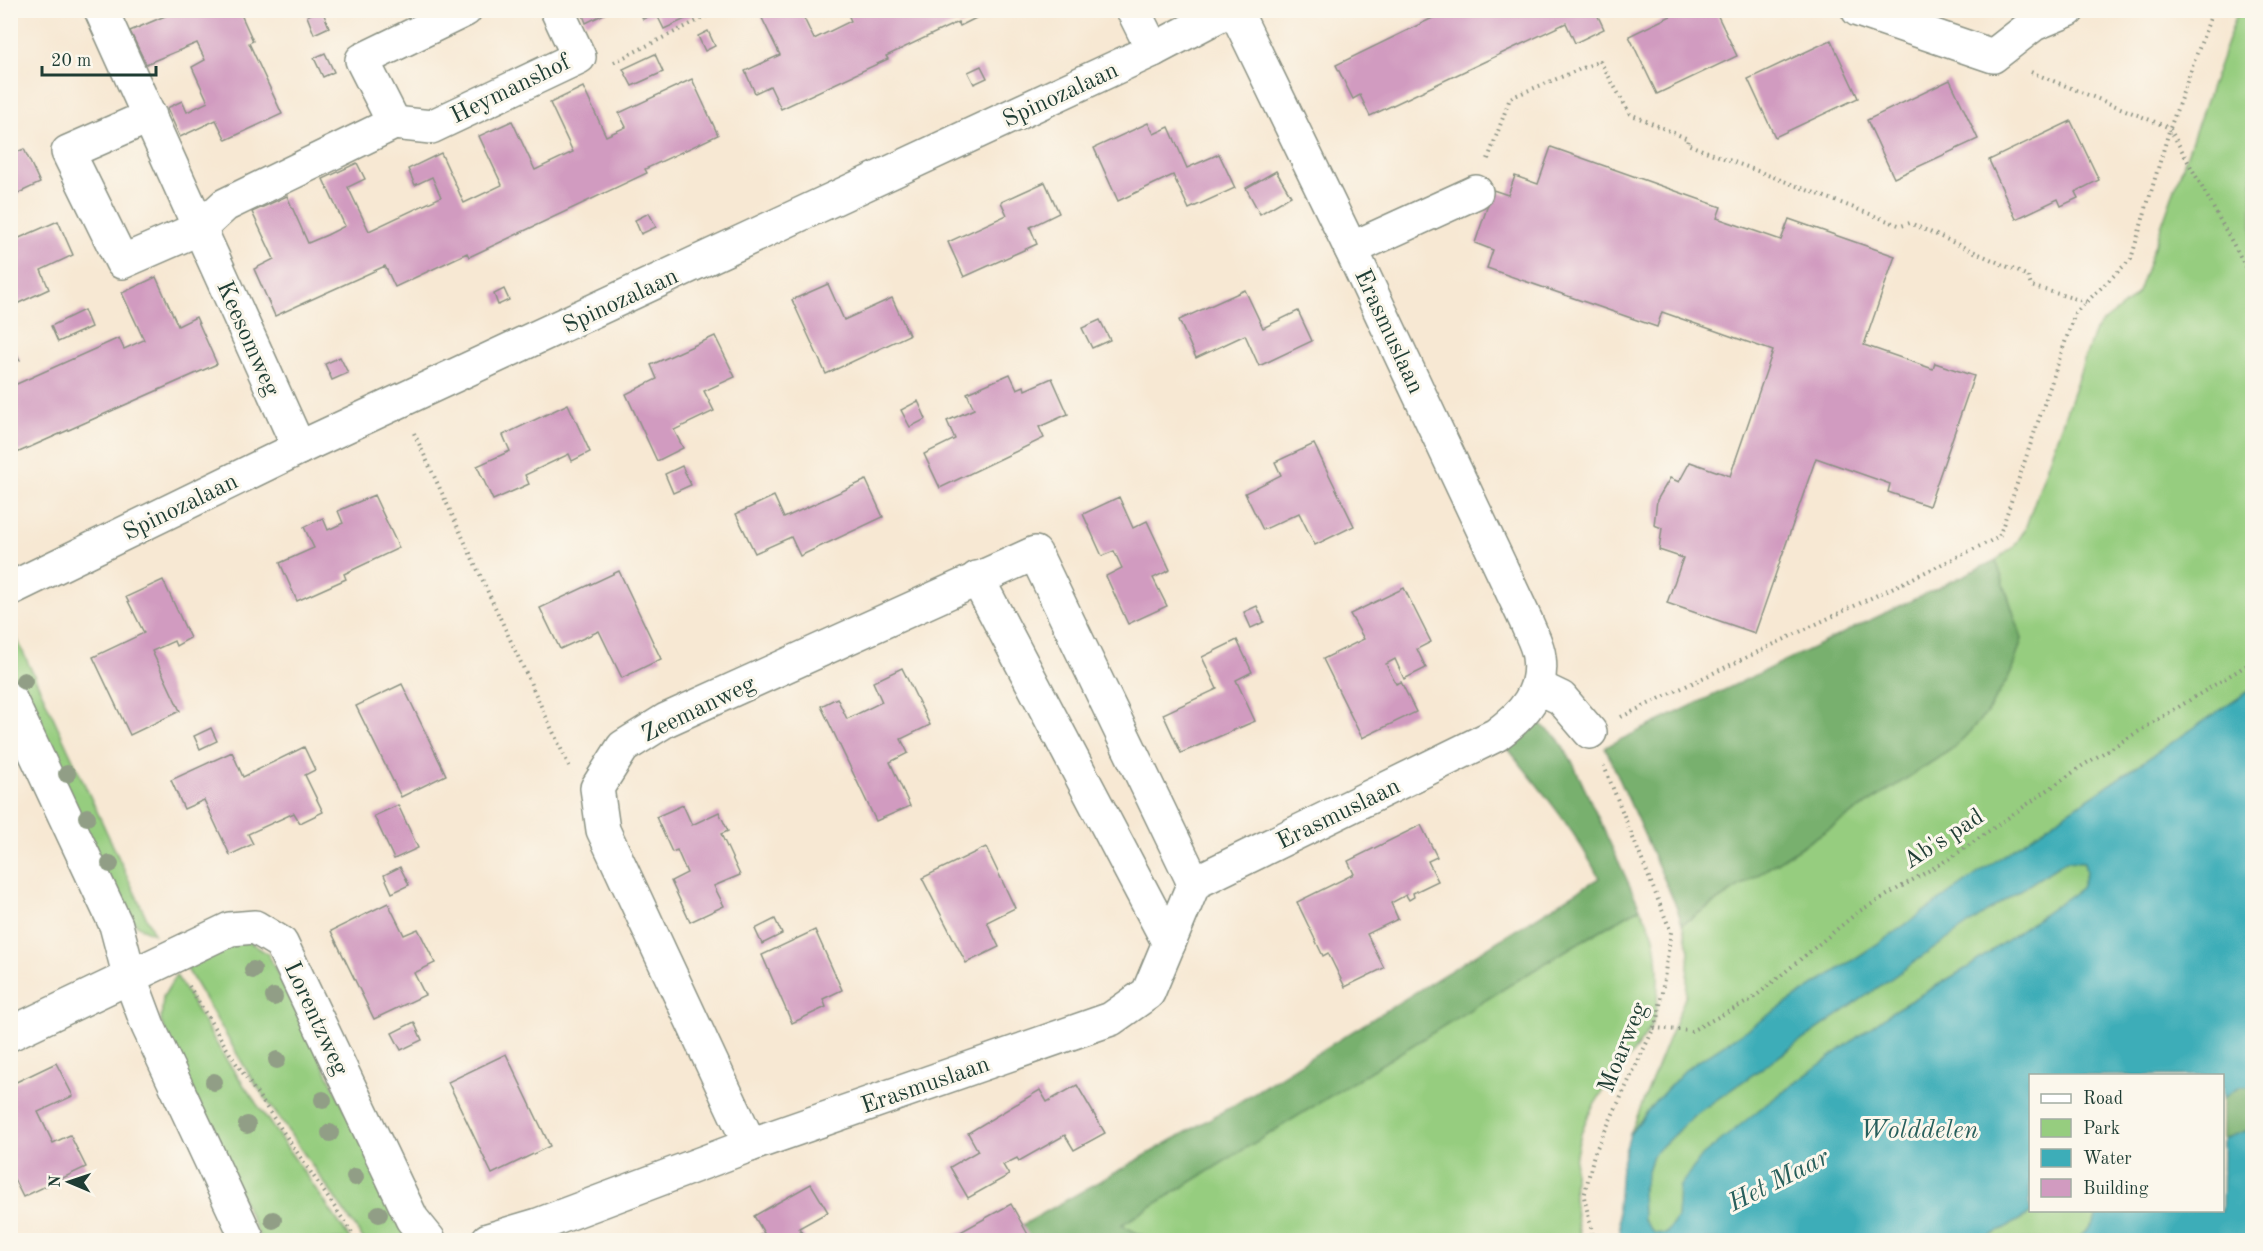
<svg xmlns="http://www.w3.org/2000/svg" width="2263" height="1251" viewBox="0 0 2263 1251" font-family="'Old Standard TT',serif">
	<rect width="100%" height="100%" fill="#fbf7ec"/>
	<filter id="ink" filterUnits="userSpaceOnUse"><feTurbulence type="fractalNoise" baseFrequency=".0167" numOctaves="2"/><feDisplacementMap in="SourceGraphic" scale="12" xChannelSelector="R" yChannelSelector="G"/><feConvolveMatrix kernelMatrix="1 2 1 2 8 2 1 2 1" color-interpolation-filters="sRGB"/></filter>
	<filter id="wash" filterUnits="userSpaceOnUse"><feTurbulence type="fractalNoise" baseFrequency=".008" numOctaves="4" result="noise"/><feDisplacementMap in="SourceGraphic" scale="24" xChannelSelector="R" yChannelSelector="G"/><feGaussianBlur stdDeviation="1.35" result="paint"/><feColorMatrix in="noise" values="0 0 0 0 0 0 0 0 0 0 0 0 0 0 0 0 0 1.4 0 .05"/><feComposite in="paint" operator="in"/></filter>
	<g filter="url(#wash)">
		<rect width="100%" height="100%" fill="#f7e8d3"/>
		<g fill="#96cd7f" stroke="#5a855a" stroke-width="1.5">
			<path d="M2238,11H2252V689L2010,851L1882,941L1685,1070L1655,1102L1630,1134L1686,995L1689,950L1682,924L1955,747L1986,714L2011,673L2022,639L1996,560L2014,547L2025,529L2094,332C2106,315 2126,309 2138,292Z"/>
			<path d="M10,624L154,934C134,928 125,912 114,895L11,673Z"/>
			<path d="M2066,861L2084,862L2086,872L2081,888L1967,968L1893,1011L1760,1109L1679,1187L1677,1218L1666,1234L1654,1233L1643,1220L1642,1190L1653,1155L1693,1116L1988,911Z"/>
			<path d="M1640,908C1645,917 1651,927 1654,937C1659,958 1661,1009 1650,1028C1629,1063 1595,1092 1582,1131C1570,1166 1572,1206 1581,1240H1151L1121,1225L1573,946Z"/>
			<path d="M248,941L268,954L410,1240H364L250,1076L186,967L235,944Z"/>
			<path d="M176,975L225,1058L351,1240H261L161,1022L163,997Z"/>
			<path d="M2035,1211H2098L2094,1223L2077,1240H1983Z"/>
		</g>
		<g fill="#78b06e" stroke="#4c7651" stroke-width="1.5">
			<path d="M1996,560L2022,639L2011,673L1986,714L1955,747L1682,924L1677,908L1605,747Z"/>
			<path d="M1539,723L1557,737L1572,761L1640,908L1573,946L1121,1225L1151,1240H996L1236,1104L1599,878C1574,827 1536,784 1501,740Z"/>
			<path d="M2252,1086V1129L2223,1139V1098L2240,1087Z"/>
		</g>
		<g fill="#3dadb8" stroke="#2e7576" stroke-width="1.5" fill-rule="evenodd">
			<path d="M2252,689V1086L2240,1087L2223,1098L2222,1076H2030V1210L2035,1211L1983,1240H1621L1618,1208L1621,1166L1630,1134L1655,1102L1685,1070L1882,941L2010,851ZM2066,861L2084,862L2086,872L2081,888L1967,968L1893,1011L1760,1109L1702,1156L1679,1187L1677,1218L1666,1234L1654,1233L1643,1220L1642,1190L1653,1155L1693,1116L1988,911Z"/>
			<path d="M2252,1129V1240H2077L2094,1223L2098,1211L2222,1210L2223,1139Z"/>
		</g>
		<g id="blocks">
			<g fill="#d19bc0">
				<path d="M179,10H239L253,41L249,43L282,114L226,140L216,120L180,137L167,108L182,101L187,112L208,102L192,67L205,60L197,43L146,64L130,31Z"/>
				<path d="M319,10H322L329,27L314,34L307,16Z"/>
				<path d="M581,10H612L586,23Z"/>
				<path d="M639,10H694L696,14L664,29L656,13L643,19Z"/>
				<path d="M758,10H800L814,39L851,21L846,10H992L960,26L958,22L886,56L888,59L781,109L770,86L755,93L745,71L780,55Z"/>
				<path d="M1449,10H1595L1604,29L1575,43L1566,23L1370,116L1360,95L1353,99L1336,65Z"/>
				<path d="M1683,10H1715L1737,56L1657,94L1629,36Z"/>
				<path d="M708,31L715,46L705,51L698,36Z"/>
				<path d="M1831,40L1858,98L1775,137L1748,79Z"/>
				<path d="M325,53L334,72L323,77L314,58Z"/>
				<path d="M655,54L663,72L632,86L623,69Z"/>
				<path d="M981,66L987,78L974,84L968,72Z"/>
				<path d="M692,79L718,135L645,169L647,173L469,257L467,253L395,287L385,266L275,316L254,269L274,259L252,212L287,196L308,243L327,235L345,226L323,179L357,163L365,179L348,187L369,231L441,197L432,177L415,185L408,169L441,153L464,203L502,185L479,136L512,121L535,170L573,152L550,103L583,87L606,136L626,127L619,113Z"/>
				<path d="M1950,80L1978,139L1894,178L1867,120Z"/>
				<path d="M2071,121L2099,180L2075,192L2078,198L2061,206L2058,199L2016,219L1989,160Z"/>
				<path d="M1148,123L1154,134L1169,127L1187,168L1219,154L1235,188L1189,209L1173,175L1118,201L1094,148Z"/>
				<path d="M1551,147L1721,207L1717,218L1781,240L1789,219L1895,256L1864,345L1933,369L1935,363L1974,376L1929,506L1888,492L1890,484L1816,458L1755,633L1667,603L1683,558L1659,550L1662,528L1654,525L1657,500L1670,478L1679,482L1690,462L1730,476L1773,351L1662,312L1657,327L1487,268L1493,250L1475,243L1493,190L1508,195L1515,176L1538,184Z"/>
				<path d="M24,149L40,183L10,197V155Z"/>
				<path d="M1276,171L1291,196L1260,214L1246,188Z"/>
				<path d="M1045,182L1059,213L1030,227L1037,244L964,277L948,242L1007,215L1001,202Z"/>
				<path d="M649,213L656,227L641,234L635,220Z"/>
				<path d="M58,221L73,255L41,270L49,289L10,307V242Z"/>
				<path d="M156,277L178,326L196,317L217,364L10,456V387L119,338L124,349L144,340L122,293Z"/>
				<path d="M828,284L844,320L892,298L909,335L826,374L792,300Z"/>
				<path d="M504,289L509,300L498,305L494,294Z"/>
				<path d="M1245,290L1263,328L1298,311L1312,341L1259,366L1245,335L1196,358L1179,320Z"/>
				<path d="M84,310L91,327L58,342L51,326Z"/>
				<path d="M1100,320L1110,340L1092,348L1082,328Z"/>
				<path d="M715,336L735,377L704,391L714,411L674,430L683,448L657,461L626,394L657,379L651,365Z"/>
				<path d="M10,341L20,360L10,364Z"/>
				<path d="M340,357L348,373L332,380L325,364Z"/>
				<path d="M1010,374L1017,389L1024,386L1025,390L1052,378L1068,414L1039,427L1044,438L940,488L924,454L955,439L947,421L974,409L967,393Z"/>
				<path d="M918,401L926,419L910,427L901,410Z"/>
				<path d="M568,404L590,452L572,461L569,454L525,475L529,484L493,500L477,466L510,451L503,435Z"/>
				<path d="M1314,444L1354,526L1315,545L1299,513L1263,530L1245,493L1281,475L1275,462Z"/>
				<path d="M682,466L691,485L673,493L665,474Z"/>
				<path d="M866,480L883,517L800,556L791,537L755,553L736,514L774,496L784,518Z"/>
				<path d="M374,495L399,548L344,574L346,579L297,601L280,563L314,548L304,527L323,518L328,530L343,523L338,511Z"/>
				<path d="M1119,497L1133,528L1147,521L1170,570L1153,578L1167,606L1128,624L1106,576L1122,568L1114,551L1102,556L1083,514Z"/>
				<path d="M619,571L661,659L622,678L599,631L560,649L540,608Z"/>
				<path d="M163,580L190,638L176,646L174,641L152,651L180,711L130,735L93,657L144,633L126,597Z"/>
				<path d="M1404,588L1431,642L1417,649L1426,668L1404,679L1395,659L1386,664L1396,684L1401,682L1416,712L1362,738L1323,659L1364,639L1350,614Z"/>
				<path d="M1257,606L1264,622L1251,628L1244,612Z"/>
				<path d="M1237,640L1252,672L1236,680L1255,721L1181,753L1163,714L1217,689L1202,657Z"/>
				<path d="M902,668L930,725L901,739L908,753L890,762L910,806L876,821L821,706L837,698L847,719L882,702L873,682Z"/>
				<path d="M402,684L446,775L401,797L356,706Z"/>
				<path d="M211,728L217,741L200,749L194,736Z"/>
				<path d="M304,747L315,770L305,775L323,812L300,823L294,813L248,834L253,844L230,855L204,800L184,809L171,780L232,752L243,777Z"/>
				<path d="M398,805L418,848L394,859L374,816Z"/>
				<path d="M683,805L692,825L719,812L728,831L721,834L740,875L714,886L724,906L690,922L671,881L687,873L677,850L672,852L656,817Z"/>
				<path d="M1421,825L1437,857L1428,861L1438,881L1413,893L1414,897L1409,900L1406,895L1391,903L1398,919L1367,934L1384,968L1345,987L1328,953L1323,956L1297,902L1354,874L1348,861Z"/>
				<path d="M986,847L1015,908L987,922L999,947L966,963L922,878Z"/>
				<path d="M400,867L409,885L392,893L384,875Z"/>
				<path d="M388,903L404,935L418,929L435,963L414,973L425,995L374,1019L331,931Z"/>
				<path d="M775,919L782,934L762,944L755,929Z"/>
				<path d="M815,930L842,990L823,999L826,1007L792,1023L762,955Z"/>
				<path d="M414,1022L422,1040L401,1050L392,1033Z"/>
				<path d="M506,1054L550,1146L492,1174L448,1082Z"/>
				<path d="M56,1063L73,1096L38,1112L53,1143L70,1135L86,1167L23,1197L14,1179L10,1181V1097L13,1096L10,1085Z"/>
				<path d="M1077,1085L1105,1133L1074,1150L1065,1135L1019,1161L1017,1158L1003,1165L1009,1175L968,1198L950,1167L978,1151L968,1133L1040,1090L1047,1102Z"/>
				<path d="M811,1184L828,1212L799,1228L806,1240H751L764,1233L754,1216Z"/>
				<path d="M1011,1204L1031,1240H958L955,1235Z"/>
			</g>
		</g>
	</g>
	<g filter="url(#ink)">
		<use href="#blocks" fill-opacity="0" stroke="#8b9284" stroke-width="1.5"/>
		<g fill="none" stroke-linecap="round" stroke-linejoin="round">
			<defs>
				<g id="minor">
					<path d="M101,10L299,448"/>
					<path d="M1133,10L1153,50"/>
					<path d="M1858,10L1993,56L2034,24L2068,10"/>
					<path d="M150,116L68,152L122,262L200,228L225,205L394,123L431,127L579,57L557,10"/>
					<path d="M394,123L362,60L465,10"/>
					<path d="M1351,249L1476,192"/>
					<path d="M977,578L1169,943"/>
					<path d="M10,589L299,448L1153,50L1229,10"/>
					<path d="M1538,687L1561,698L1590,732"/>
					<path d="M10,699L116,925L130,978L148,1026L248,1240"/>
					<path d="M10,1034L230,929L255,927L281,943L412,1219L429,1240"/>
					<path d="M750,1145L603,830L597,788L623,747L666,720L1035,553L1194,883"/>
					<path d="M488,1240L538,1225L750,1145L1111,1019L1148,993L1194,883L1496,735C1523,715 1544,693 1539,657C1538,645 1530,632 1526,621L1351,249L1235,10"/>
				</g>
			</defs>
			<use href="#minor" stroke="#8b9284" stroke-width="36"/>
			<g stroke="#8b9284" stroke-width="4" stroke-dasharray="1.5 4.5" stroke-linecap="butt">
				<path d="M614,62L719,10"/>
				<path d="M2031,72L2170,128"/>
				<path d="M2170,129L2252,278"/>
				<path d="M1488,159L1510,98L1600,61L1630,114L1688,139L1687,144L1901,226L1910,223L2028,276L2031,286L2086,302"/>
				<path d="M414,433L569,766"/>
				<path d="M1621,717L1999,537L2075,313L2131,259L2170,128L2213,10"/>
				<path d="M189,986L232,1057L357,1240"/>
				<path d="M1654,1028L1691,1031L1751,1000L1858,912L1952,857L2082,766L2252,662"/>
				<path d="M1594,1240L1584,1197L1594,1154L1658,1019L1671,932L1604,766"/>
			</g>
			<use href="#minor" stroke="#fff" stroke-width="33"/>
		</g>
		<g fill="#919e86">
			<circle cx="24" cy="681" r="9"/>
			<circle cx="67" cy="774" r="9"/>
			<circle cx="87" cy="817" r="9"/>
			<circle cx="110" cy="864" r="9"/>
			<circle cx="253" cy="970" r="9"/>
			<circle cx="274" cy="997" r="9"/>
			<circle cx="277" cy="1060" r="9"/>
			<circle cx="214" cy="1082" r="9"/>
			<circle cx="323" cy="1100" r="9"/>
			<circle cx="247" cy="1125" r="9"/>
			<circle cx="330" cy="1133" r="9"/>
			<circle cx="355" cy="1177" r="9"/>
			<circle cx="379" cy="1214" r="9"/>
			<circle cx="273" cy="1220" r="9"/>
		</g>
	</g>
	<g text-anchor="middle" stroke-width="6" stroke-linejoin="round" paint-order="stroke">
		<g font-size="24" fill="#1f3d34" stroke="#fbf7ec">
			<text transform="translate(510 88) rotate(-26)" y="8">Heymanshof</text>
			<text transform="translate(1060 94) rotate(-25)" y="8">Spinozalaan</text>
			<text transform="translate(620 300) rotate(-25)" y="8">Spinozalaan</text>
			<text transform="translate(1390 331) rotate(65)" y="8">Erasmuslaan</text>
			<text transform="translate(249 338) rotate(66)" y="8">Keesomweg</text>
			<text transform="translate(180 506) rotate(-26)" y="8">Spinozalaan</text>
			<text transform="translate(698 708) rotate(-26)" y="8">Zeemanweg</text>
			<text transform="translate(1338 813) rotate(-26)" y="8">Erasmuslaan</text>
			<text transform="translate(1943 838) rotate(-33)" y="8">Ab's pad</text>
			<text transform="translate(317 1018) rotate(65)" y="8">Lorentzweg</text>
			<text transform="translate(1622 1047) rotate(-68)" y="8">Moarweg</text>
			<text transform="translate(925 1084) rotate(-19)" y="8">Erasmuslaan</text>
		</g>
		<g font-size="26" font-style="italic" fill="#285f5c" stroke="#fbf7ec">
			<text x="1919" y="1138">Wolddelen</text>
			<text transform="translate(1778 1179) rotate(-27)" y="9">Het Maar</text>
		</g>
	</g>
	<rect width="2263" height="1251" fill="none" stroke="#fbf7ec" stroke-width="36"/>
	<rect x="2029" y="1074" width="195" height="138" fill="#fbf7ec" stroke="#a3ada2" stroke-width="1.5"/>
	<rect x="2041" y="1094" width="30" height="9" fill="#ffffff" stroke="#a3ada2" stroke-width="1.5"/>
	<text x="2083" y="1104" font-size="18" fill="#1f3d34">Road</text>
	<rect x="2041" y="1119" width="30" height="18" fill="#96cd7f" stroke="#a3ada2" stroke-width="1.5"/>
	<text x="2083" y="1134" font-size="18" fill="#1f3d34">Park</text>
	<rect x="2041" y="1149" width="30" height="18" fill="#3dadb8" stroke="#a3ada2" stroke-width="1.5"/>
	<text x="2083" y="1164" font-size="18" fill="#1f3d34">Water</text>
	<rect x="2041" y="1179" width="30" height="18" fill="#d19bc0" stroke="#a3ada2" stroke-width="1.5"/>
	<text x="2083" y="1194" font-size="18" fill="#1f3d34">Building</text>
	<g transform="translate(69 1182) rotate(272)" stroke="#fbf7ec" stroke-width="4.5" paint-order="stroke">
	<path d="M0-4.5L10 22L0 15L-10 22Z" fill="#1f3d34"/>
	<text y="-9" font-size="16" font-weight="bold" text-anchor="middle" fill="#1f3d34">N</text>
	</g>
	<path d="M42 66v9h114v-9" fill="none" stroke="#1f3d34" stroke-width="3"/>
	<text x="51" y="66" font-size="18" fill="#1f3d34" stroke="#fbf7ec" stroke-width="4.5" paint-order="stroke">20 m</text>
</svg>
